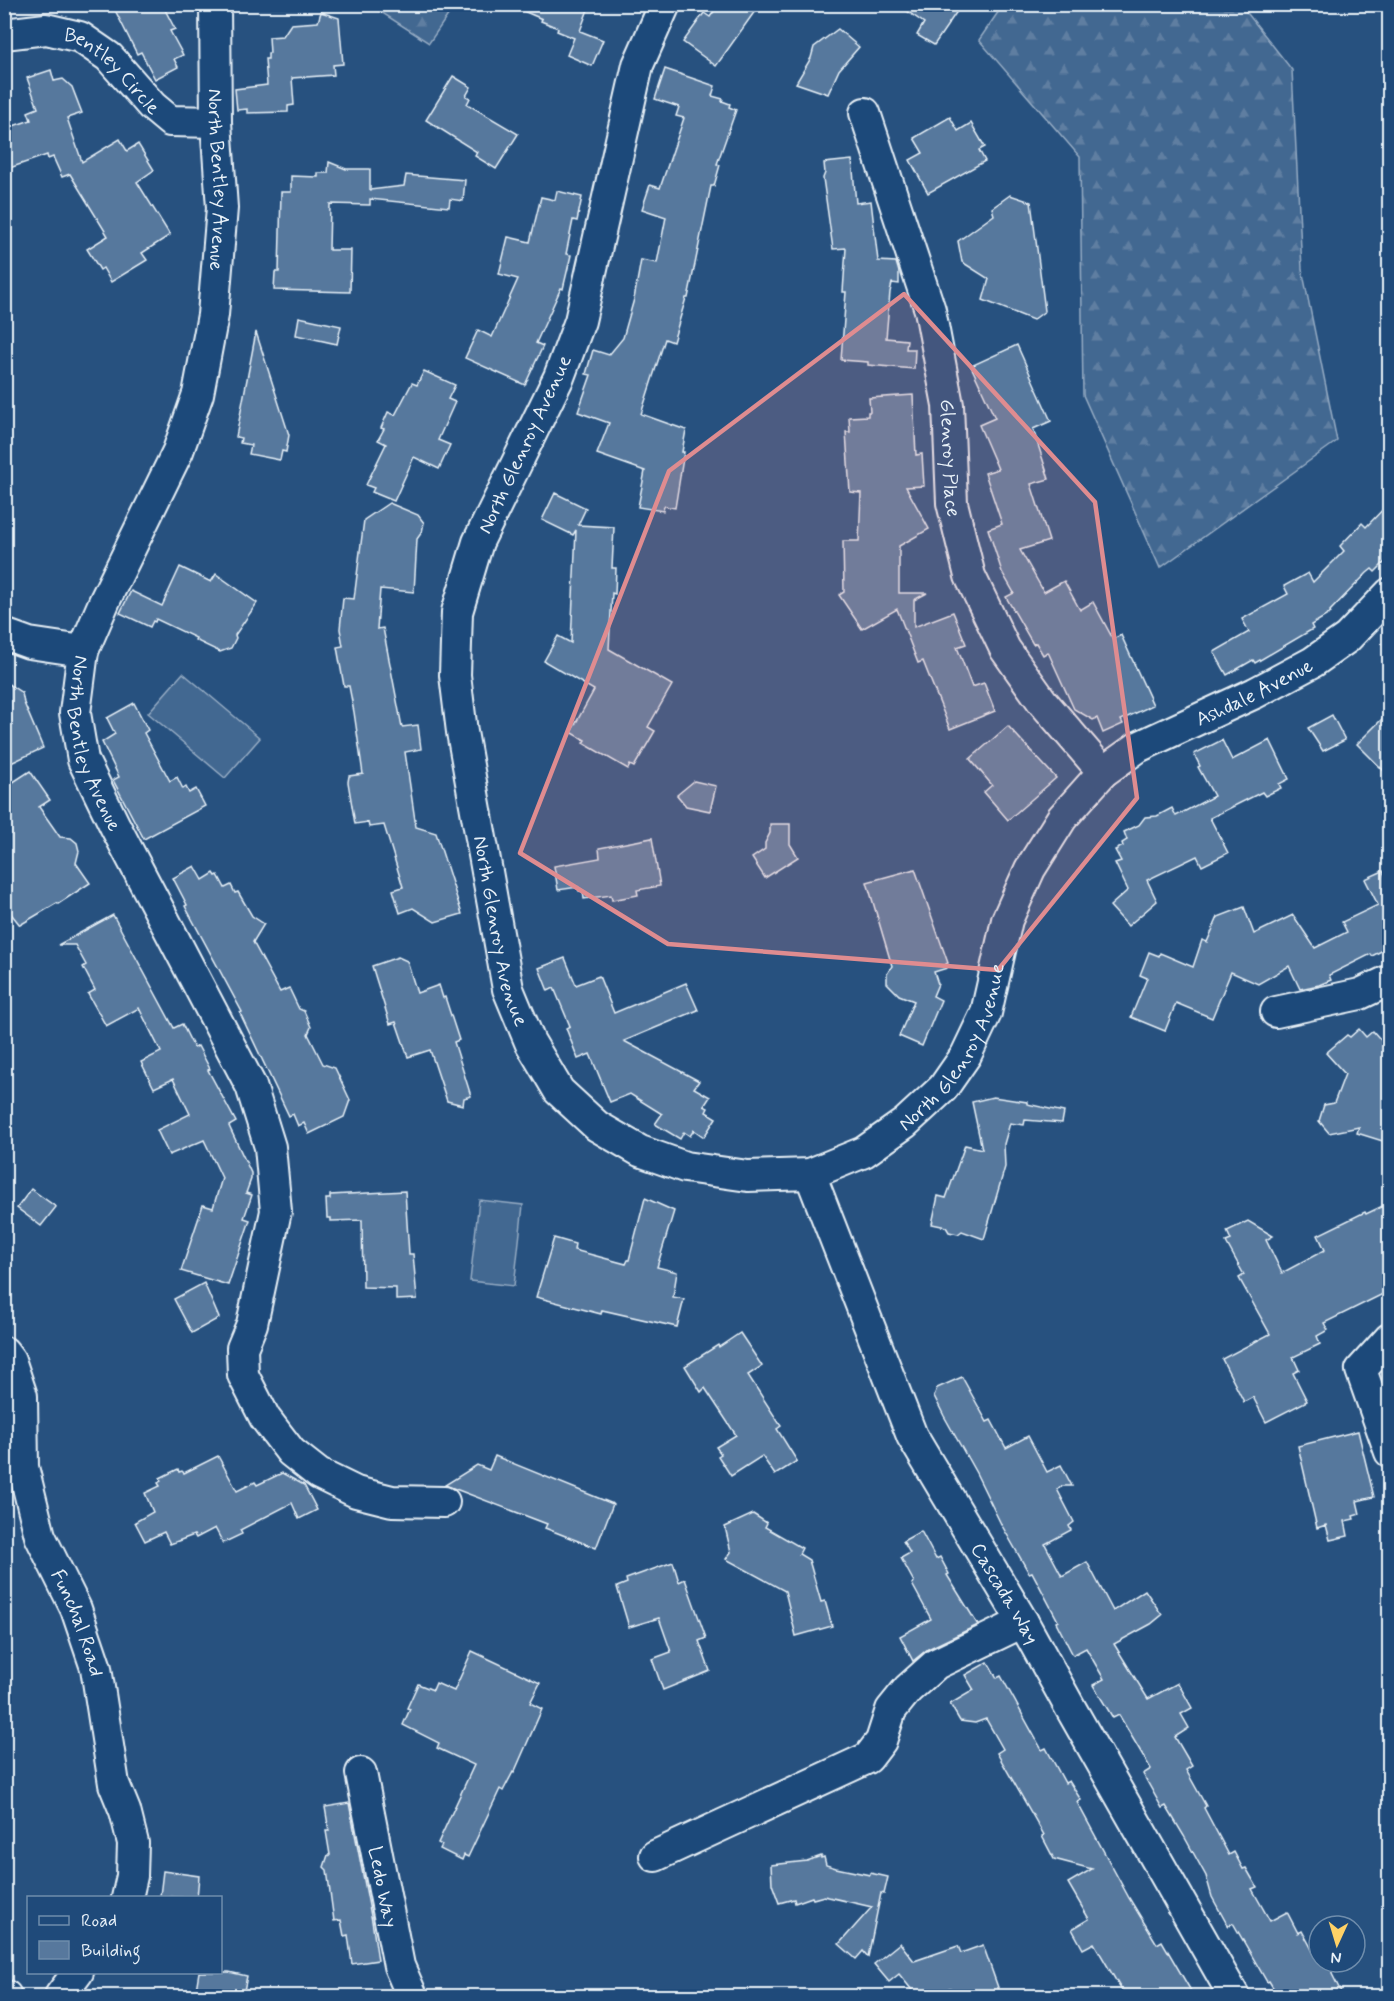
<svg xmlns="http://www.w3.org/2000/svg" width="1394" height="2001" font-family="Mynerve,sans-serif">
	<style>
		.grass { fill: #436891; stroke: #96acc4; stroke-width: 1.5 }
		.forest { fill: url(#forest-firs); stroke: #96acc4; stroke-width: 1.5 }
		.building { fill: #57789d; stroke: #e8f1f8; stroke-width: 1.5 }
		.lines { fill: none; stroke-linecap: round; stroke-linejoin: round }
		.minor-casing { stroke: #e8f1f8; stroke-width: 34 }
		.minor { stroke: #1f4a7a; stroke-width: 30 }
		.marked { fill: #df8c90; fill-opacity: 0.2; stroke: #df8c90; stroke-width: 4.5; stroke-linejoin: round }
		.labels { text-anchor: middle; stroke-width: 5; stroke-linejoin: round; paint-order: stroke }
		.street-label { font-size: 20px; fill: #e8f1f8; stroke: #1f4a7a }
	</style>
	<defs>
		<pattern id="forest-firs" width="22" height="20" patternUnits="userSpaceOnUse" patternTransform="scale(1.5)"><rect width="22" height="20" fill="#436891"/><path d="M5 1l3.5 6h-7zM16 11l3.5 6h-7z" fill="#5e7ea1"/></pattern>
	</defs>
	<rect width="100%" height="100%" fill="#27517f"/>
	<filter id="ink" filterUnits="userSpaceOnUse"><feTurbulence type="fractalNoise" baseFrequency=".0167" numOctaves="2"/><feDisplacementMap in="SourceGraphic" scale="12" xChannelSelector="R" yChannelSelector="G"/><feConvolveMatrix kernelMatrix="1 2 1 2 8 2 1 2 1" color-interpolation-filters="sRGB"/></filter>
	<g filter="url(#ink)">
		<!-- grass -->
		<g class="grass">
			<path d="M183,673L260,738L225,778L148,713Z"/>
			<path d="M479,1200L523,1205L514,1286L470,1281Z"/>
		</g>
		<!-- forest -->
		<g class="forest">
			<path d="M370,5L455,4V5L429,43Z"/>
			<path d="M1003,5H1241L1292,70L1302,269L1337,441L1160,568L1083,395L1080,157L979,40Z"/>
		</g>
		<!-- building -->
		<g class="building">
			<path d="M112,4H162L175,29L170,31L183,55L174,59L178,67L155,79L141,52L137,54Z"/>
			<path d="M507,4H590L580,31L603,40L592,66L567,55L574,38L557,31L558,28L541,21L542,19Z"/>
			<path d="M719,4H760L716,66L683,42L704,13L710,17Z"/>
			<path d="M897,4H962L934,45L917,35L924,23Z"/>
			<path d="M321,12L339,18L343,64L333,65L334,75L292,78L294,105L288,106V112L247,113V109L237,110L235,89L267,85L265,59H268V53H270L269,37L283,36L291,24L318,22Z"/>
			<path d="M838,29L859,47L839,70L828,94L796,83L811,58L814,47Z"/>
			<path d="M665,69L715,86L712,96L723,99L722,101L730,104L729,107L736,110L717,164L720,165L714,186H711L688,298H686L673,342L665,339L641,414L686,430L682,452H684L675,508L664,506L663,511L638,507L645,471L597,454L609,423L578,412L591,375L586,374L593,350L609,355L623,338L634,299L641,260L657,263L666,217L642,209L650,185L660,188L684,118L676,116L679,107L655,99Z"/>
			<path d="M51,70L54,81L63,79L72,87L82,113L67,118L82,162L120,139L127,151L138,144L154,170L137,182L170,235L142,253L147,260L111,282L103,268L100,270L87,249L108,236L70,174L62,177L53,157L48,159L47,155L4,170V129L31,120L28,112L38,108L27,78Z"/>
			<path d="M453,76L471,87L466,96L470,98L467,104L518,134L496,169L475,156L477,152L426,120Z"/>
			<path d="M950,117L958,131L971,123L985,147L979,150L985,161L928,193L910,160L923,153L914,138Z"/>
			<path d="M852,160L856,203L871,201L878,261L896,262L899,272V284L892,283L890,292L886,338L907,340L906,349H915L914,369L868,365V362L841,360L846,292H843L846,248L833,249L823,178L825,173L824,163Z"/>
			<path d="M329,162L346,169H370V190L404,186L406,175L465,180L463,201L450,199L449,207L370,199V205L330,204L329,250H351L350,292L274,290L275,272H279L281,192H291V176L318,177V173H328Z"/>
			<path d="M557,191L582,197L577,221L573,220L566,254L571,255L563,289L561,288L536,343L543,346L525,385L465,358L478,330L492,337L518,279L499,274L508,237L530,242L541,197L555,200Z"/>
			<path d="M1010,195L1031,202L1045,311L1033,320L983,300L989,279L962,262L958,241L994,215L992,208Z"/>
			<path d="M299,317L341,326L337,344L296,335Z"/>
			<path d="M256,332L289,435L286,452L282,451L280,460L249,454L251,445L240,443L241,438L236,437Z"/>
			<path d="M1017,345L1051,421L1033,429L1049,479L1031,484L1049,541L1020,550L1044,592L1064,581L1080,610L1093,602L1113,639L1121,635L1153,705L1121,720L1123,724L1103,733L1097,718L1093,720L1074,709L1048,652L1043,655L1036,643L1033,644L1006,597L1014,593L1002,572L988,529L1002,524L985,473L998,469L979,425L995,418L971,366Z"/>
			<path d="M424,371L455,385L448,399L455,402L438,440L450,445L439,469L414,457L394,501L372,492L374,488L366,485L386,444L378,440L384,429L381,428L388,412L395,415L412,383L417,385Z"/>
			<path d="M913,395L916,455L922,454L924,486L906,487L929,529L899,546V593H927L914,600V627L953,612L966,644L957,647L972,687L984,683L995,711L950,729L923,661L918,663L897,609L862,629L839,595L844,592L843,541H859L861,493L850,492L846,432H850L849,417L868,416V412H870L869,398Z"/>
			<path d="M555,493L586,508L578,525L614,527L612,568H616L615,594L612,593L609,649L672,685L648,727L655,731L634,767L630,765L628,769L583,743L585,740L571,732L594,690L544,661L558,636L571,643L576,530L573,535L542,520Z"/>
			<path d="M389,503L418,515L424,523L422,532L417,539L414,592L380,589L377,629L383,628L402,727L418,725L421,749L405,752L416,827L436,833L462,914L435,922L413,908L400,913L393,890L403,887L384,825L369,827L368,822L355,824L348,782L349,776L363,774L354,712L349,686H344L337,647L343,646L340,629L343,598L354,599L364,520Z"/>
			<path d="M1389,503V558L1375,572L1372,569L1367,573L1330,611L1331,613L1311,625L1313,629L1255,663L1253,660L1227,675L1214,652L1249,632L1242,619L1288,594L1284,586L1308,573L1313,582L1344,551L1340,546L1362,523L1366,527Z"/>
			<path d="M180,567L211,582L216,574L257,603L235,635L236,638L231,648L220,652L195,640L196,638L156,619L155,622L153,621L150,627L120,613L131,591L162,606Z"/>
			<path d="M4,681L22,693L24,703L43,748L11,763L4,748Z"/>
			<path d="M134,703L148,730L144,733L170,781L177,777L183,789L186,787L189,793L196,789L205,806L144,839L113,780L119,777L102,742L115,734L107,718Z"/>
			<path d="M1389,712V776L1357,744Z"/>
			<path d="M1332,715L1345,740L1323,751L1308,728Z"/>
			<path d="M1008,726L1056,778L1008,820L984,792L992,785L970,759Z"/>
			<path d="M1222,740L1232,760L1270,740L1289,779L1279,784L1281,788L1265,796L1262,792L1210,818L1228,853L1202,866L1197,856L1147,880L1157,901L1128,926L1110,906L1128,890L1115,863L1121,861L1115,850L1123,846L1122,843L1127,840L1124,832L1139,825L1145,817L1157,816L1172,808L1176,816L1214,796L1198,767L1200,766L1194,754Z"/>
			<path d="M30,771L50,800L39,807L60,837L71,838L77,843L79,851L76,863L90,883L58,904L57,903L20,925L4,905V788Z"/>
			<path d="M694,781L716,786L710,811L686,806L677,795Z"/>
			<path d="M770,824H790V844L798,857L765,878L752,858L765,849V843L770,833Z"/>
			<path d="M652,838L660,886L637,890L638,895L612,900L611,895L584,899L583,891H579L578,887L558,890L554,866L600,858L599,848Z"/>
			<path d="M195,866L203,880L214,873L216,876L218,875L225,888L231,885L235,893L238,892L252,916L264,924L253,942L280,992L289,988L299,1009L304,1011L311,1027L308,1034L323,1064L335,1068L350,1100L344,1117L309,1134L304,1123L298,1126L293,1114L289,1116L240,1013L242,1012L185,906L187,905L173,878Z"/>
			<path d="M915,869L948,963L946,964L947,968L934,972L938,984L933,996L941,1000L922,1046L899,1036L914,1001L899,995L887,983V974L892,966L867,882Z"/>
			<path d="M1383,871L1389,884V947L1372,956L1371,954L1329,975L1331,980L1319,985L1300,989L1289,966L1258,984L1231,972L1212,1018L1176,1003L1165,1031L1131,1017L1147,978L1140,975L1149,952L1159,956L1160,953L1193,967L1202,940L1207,942L1218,917L1244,907L1254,934L1293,915L1315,948L1347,932L1342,922L1378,905L1365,879Z"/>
			<path d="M113,915L174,1028L182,1024L194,1048L198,1046L210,1069L208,1070L236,1122L229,1126L251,1173V1179L246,1193L252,1195L244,1218L250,1220L228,1285L181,1271L203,1205L213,1208L222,1178L204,1140L169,1155L157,1130L190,1114L173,1079L154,1088L141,1062L161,1052L139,1008L106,1026L88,994L95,990L83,967L86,965L75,945H58Z"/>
			<path d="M398,957L407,961L417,993L439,985L443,998L445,997L459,1040L454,1042L471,1096L464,1098L463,1105L447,1101L430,1050L408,1057L396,1022L390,1024L372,966Z"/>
			<path d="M565,958L576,985L599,976L614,1013L686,983L698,1010L624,1041L699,1081L694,1088L710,1097L704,1106L708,1108L706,1112L716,1118L704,1137L694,1130L690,1136L684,1132L680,1139L655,1124L662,1114L630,1094L610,1102L590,1054L578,1059L566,1028L570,1026L554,988L548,991L539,968Z"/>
			<path d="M1359,1029L1366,1037L1373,1031L1387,1047L1389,1065V1143L1357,1133L1359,1127L1329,1133L1319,1121L1324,1105L1334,1103L1345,1074L1326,1053L1347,1035L1350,1037Z"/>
			<path d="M993,1097L1027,1102V1104L1064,1112L1062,1123L1025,1120L1024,1125L1010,1123L1004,1144L1005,1167L984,1239L962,1231L958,1234L949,1232L946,1227L932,1224L938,1196L946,1198L965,1145L982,1149L972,1102Z"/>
			<path d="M31,1189L56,1207L41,1226L17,1208Z"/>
			<path d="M405,1191L409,1254H413L417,1299L396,1300V1288L363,1287L362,1220L331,1221V1218H327L326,1199H330V1195Z"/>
			<path d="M645,1198L674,1211L657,1267L677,1272L673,1297L684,1299L677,1327L602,1310L601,1314L536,1297L554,1238L575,1244L574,1250L626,1264L628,1260H629Z"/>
			<path d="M1389,1203V1291L1324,1323L1328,1330L1317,1336L1320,1344L1293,1357L1299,1370L1293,1373L1307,1401L1266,1422L1253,1397L1244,1402L1222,1359L1270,1334L1239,1278L1244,1275L1226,1242L1231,1240L1227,1231L1248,1221L1273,1236L1266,1240L1282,1273L1325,1250L1318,1235L1365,1212L1366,1214Z"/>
			<path d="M204,1283L219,1318L192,1333L174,1299Z"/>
			<path d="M740,1333L762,1366L748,1375L781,1426L777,1429L797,1461L775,1475L762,1456L731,1476L718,1456L721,1454L716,1447L736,1435L705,1388L701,1392L685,1366L718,1345L719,1347Z"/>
			<path d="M962,1377L987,1422L991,1420L1006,1448L1028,1436L1047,1472L1061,1465L1072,1486H1063L1057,1489L1074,1522L1069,1526L1071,1530L1045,1544L1062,1576L1087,1562L1113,1611L1145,1590L1162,1615L1151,1624L1114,1644L1148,1699L1178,1683L1192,1708L1181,1714L1189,1728L1175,1737L1192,1766L1186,1770L1206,1806L1204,1808L1229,1855L1234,1852L1243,1869L1246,1868L1257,1887L1252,1889L1270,1921L1287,1912L1298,1933L1302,1931L1319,1962H1334L1332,1974L1343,1996H1278L1269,1981L1267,1982L1233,1923L1228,1926L1212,1897L1206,1876L1184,1836L1166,1806L1162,1808L1143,1774L1151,1769L1119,1715L1113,1718L1093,1685L1104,1679L1086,1648L1073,1655L1056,1622L1058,1621L1032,1572L1029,1573L1001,1524L976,1473L944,1416L934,1396L937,1388Z"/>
			<path d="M1358,1431L1374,1497L1357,1501L1360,1514L1353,1516L1354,1519L1345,1521L1348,1536L1330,1540L1326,1525L1317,1528L1298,1446Z"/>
			<path d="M218,1456L237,1491L255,1482L257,1485L282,1473L304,1485L317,1510L299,1519L292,1503L240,1530L242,1534L223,1543L215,1528L196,1538L194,1535L170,1544L164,1532L145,1541L135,1522L153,1512L145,1493L160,1486L158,1483L161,1481L160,1478L178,1469L179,1472L182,1471L184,1473Z"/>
			<path d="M495,1456L613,1504L596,1548L545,1528L547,1524L445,1485L477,1465L489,1470Z"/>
			<path d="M753,1514L767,1523L765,1527L802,1548L799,1554L809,1560L821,1602L825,1601L832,1626L796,1636L785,1591L726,1559L731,1552L725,1527Z"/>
			<path d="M921,1531L936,1559L940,1557L949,1574L947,1575L978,1625L928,1649L913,1661L900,1636L931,1619L912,1584L914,1582L901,1558L910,1553L903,1541Z"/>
			<path d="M673,1562L679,1582L685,1579L706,1638L699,1641L710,1671L663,1690L652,1659L671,1652L659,1618L629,1627L617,1587L627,1583L626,1579Z"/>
			<path d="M472,1651L540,1683L530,1703L542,1709L514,1773L513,1772L503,1791L500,1789L468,1857L464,1855L462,1860L440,1849L442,1845L438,1843L474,1765L437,1748L439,1743L403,1725L410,1709L407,1708L418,1684L433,1690L436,1683L454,1691Z"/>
			<path d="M988,1662L997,1678L1001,1676L1042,1750L1046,1748L1065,1783L1069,1781L1081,1800L1077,1802L1129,1898L1157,1944L1162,1941L1194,1996H1125L1094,1943L1083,1949L1072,1929L1089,1919L1068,1883L1092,1869L1054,1859L1042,1836L1044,1835L997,1753L1003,1749L986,1719L975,1723L960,1721L950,1704L974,1690L965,1675Z"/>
			<path d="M349,1803L372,1921L378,1960L352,1964L348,1935L344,1936L341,1920L334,1921L327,1870L324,1867L328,1855H330L326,1831H329L325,1807Z"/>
			<path d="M821,1856V1858L824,1857L826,1865L836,1868L870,1875V1873L888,1877L884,1894L881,1893L868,1957L863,1951L856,1959L839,1944L872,1907L824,1896L813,1899L812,1897L795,1903L794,1899L779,1903L772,1884L771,1865L807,1861Z"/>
			<path d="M163,1871L199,1876L197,1898L160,1896Z"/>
			<path d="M900,1943L914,1961L958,1946L961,1953L983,1945L1001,1996H953L950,1988L927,1996L922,1993L916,1995L899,1974L889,1982L874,1964Z"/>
			<path d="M199,1972H229L247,1976L243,1996H195Z"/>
		</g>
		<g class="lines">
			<defs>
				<g id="minor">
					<path id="s1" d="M215,4L216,122L222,208L213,315L198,394L178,451L105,600L83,651L75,713L83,760L115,826L251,1086L270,1147L276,1211L252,1324L242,1348L243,1375L265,1418L291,1452L319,1474L356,1492L392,1501L444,1502"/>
					<path id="s2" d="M665,4L638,65L580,321L559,377L478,542L457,612L455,675L462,732L508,989L530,1042L559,1091L597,1126L640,1151L685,1167L748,1176L810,1174L864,1152L905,1123L943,1088L966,1055L986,1013L1007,920L1030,869L1062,818L1103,772L1138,747L1255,693L1313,662L1347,638L1390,593"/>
					<path id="s3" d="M4,34L46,29L80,37L109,57L152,106L170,121L216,122"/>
					<path id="s4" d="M865,113L930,310L948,405L952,503L970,576L1005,649L1042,701L1103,772"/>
					<path d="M4,634L29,643L83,651"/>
					<path d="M1276,1012L1360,994L1390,980"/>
					<path id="s5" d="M810,1174L912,1436L1023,1622L1071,1709L1234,1996"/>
					<path d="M1390,1338L1361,1370L1390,1452"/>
					<path id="s6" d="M4,1352L10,1360L22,1396L23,1467L40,1536L76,1609L96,1668L114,1784L125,1811L133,1843L132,1876L127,1898"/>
					<path id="s7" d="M361,1773L399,1966L412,1996"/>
					<path d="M655,1856L868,1758L881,1741L891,1710L908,1689L936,1664L1023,1622"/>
					<path d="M4,1995L6,1996"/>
					<path d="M60,1996L78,1972"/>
				</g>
			</defs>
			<!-- minor casing -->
			<use href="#minor" class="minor-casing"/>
			<!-- minor -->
			<use href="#minor" class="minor"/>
		</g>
	</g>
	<!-- marked area -->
	<path class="marked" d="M904,294L1095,502L1137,798L998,970L668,944L520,853L669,471Z"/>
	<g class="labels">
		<!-- street labels -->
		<g class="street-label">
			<text dy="7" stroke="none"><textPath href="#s3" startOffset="123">Bentley Circle</textPath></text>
			<text dy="7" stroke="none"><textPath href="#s1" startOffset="176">North Bentley Avenue</textPath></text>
			<text transform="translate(524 444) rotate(-65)" y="7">North Glenroy Avenue</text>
			<text dy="7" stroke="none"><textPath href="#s4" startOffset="357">Glenroy Place</textPath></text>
			<text dy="7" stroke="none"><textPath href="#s2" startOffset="2108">Ashdale Avenue</textPath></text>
			<text dy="7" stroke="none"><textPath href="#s1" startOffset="770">North Bentley Avenue</textPath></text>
			<text dy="7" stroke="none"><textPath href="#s2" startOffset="969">North Glenroy Avenue</textPath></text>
			<text dy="7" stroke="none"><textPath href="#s2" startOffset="1617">North Glenroy Avenue</textPath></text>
			<text dy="7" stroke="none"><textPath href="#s5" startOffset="464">Cascada Way</textPath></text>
			<text dy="7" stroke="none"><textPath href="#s6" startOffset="285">Funchal Road</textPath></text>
			<text dy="7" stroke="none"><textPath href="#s7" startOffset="116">Ledo Way</textPath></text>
		</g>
	</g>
	<!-- margin -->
	<rect width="1394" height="2001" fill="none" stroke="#1f4a7a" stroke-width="24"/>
	<rect x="12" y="12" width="1370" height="1977" fill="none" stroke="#e8f1f8" stroke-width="2" filter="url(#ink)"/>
	<!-- legend -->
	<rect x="27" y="1896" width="195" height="78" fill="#1f4a7a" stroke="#6f8dac" stroke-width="1.5"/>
	<rect x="39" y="1916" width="30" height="9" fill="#1f4a7a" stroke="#6f8dac" stroke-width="1.5"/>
	<text x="81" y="1926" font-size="18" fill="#e8f1f8">Road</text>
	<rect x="39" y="1941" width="30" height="18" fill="#57789d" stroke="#6f8dac" stroke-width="1.5"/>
	<text x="81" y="1956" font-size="18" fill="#e8f1f8">Building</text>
	<!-- north arrow -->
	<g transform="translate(1337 1944) rotate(184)"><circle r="28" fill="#1f4a7a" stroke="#6f8dac" stroke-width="1.5"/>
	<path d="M0-4.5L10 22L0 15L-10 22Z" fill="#ffd166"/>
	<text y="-9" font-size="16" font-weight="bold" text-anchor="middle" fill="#e8f1f8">N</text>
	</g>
</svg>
